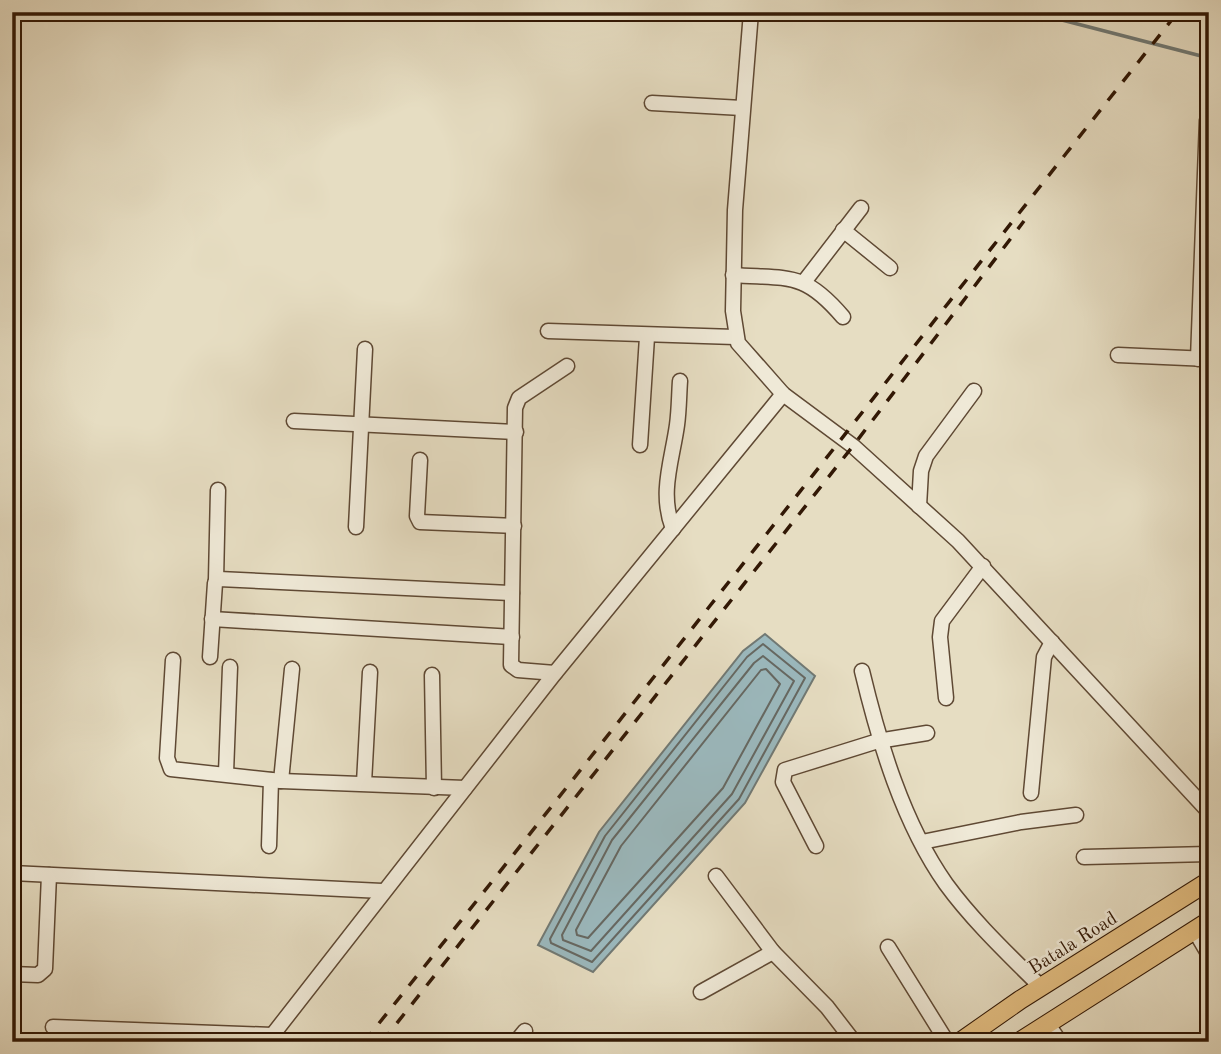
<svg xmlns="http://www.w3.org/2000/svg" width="1221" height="1054" font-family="'Old Standard TT',serif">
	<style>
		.water { fill: #9bb9be; stroke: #717974; stroke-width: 2 }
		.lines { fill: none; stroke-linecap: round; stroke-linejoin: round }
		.shore { stroke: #666862; stroke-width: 2 }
		.stream { stroke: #717974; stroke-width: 3.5 }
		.minor-casing { stroke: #5f4934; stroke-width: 17 }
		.major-casing { stroke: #321805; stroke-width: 20 }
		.minor { stroke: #efe9d7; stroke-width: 14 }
		.major { stroke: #e3be81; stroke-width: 18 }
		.rail { stroke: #321805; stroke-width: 3.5; stroke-dasharray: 12 12; stroke-linecap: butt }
		.labels { text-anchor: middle; stroke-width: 5; stroke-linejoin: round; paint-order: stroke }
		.street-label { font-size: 19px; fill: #321805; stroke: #efe9d7 }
	</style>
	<rect width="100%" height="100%" fill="#e6ddc2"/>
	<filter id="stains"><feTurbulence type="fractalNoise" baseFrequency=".00286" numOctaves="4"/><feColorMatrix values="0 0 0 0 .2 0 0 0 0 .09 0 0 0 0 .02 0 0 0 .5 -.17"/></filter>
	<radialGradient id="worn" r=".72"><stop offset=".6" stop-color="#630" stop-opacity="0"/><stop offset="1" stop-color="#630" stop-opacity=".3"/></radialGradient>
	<!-- water -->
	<path class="water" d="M765,634L815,676L745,803L593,972L538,945L599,832L743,651Z"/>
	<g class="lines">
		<!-- shore -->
		<g class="shore">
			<path d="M763,644L805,678L739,799L592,962L551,943L550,939L605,836L747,657Z"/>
			<path d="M763,656L794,681L732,794L591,951L563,940L562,935L612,840L754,663Z"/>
			<path d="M766,669L780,684L723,788L588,938L577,935L576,930L621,846L761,670Z"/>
		</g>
		<!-- stream -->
		<path class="stream" d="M1031,12L1209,58"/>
		<defs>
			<g id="minor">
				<path d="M751,12L735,210L733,311L738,343L783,394L853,446L958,541L1209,812"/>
				<path d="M652,103L742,108"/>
				<path d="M843,230L890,268"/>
				<path d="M733,275C789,279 804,271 843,317"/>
				<path d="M804,282L861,208"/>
				<path d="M548,331L735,337"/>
				<path d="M1118,355L1209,359"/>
				<path d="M1198,359L1207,120"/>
				<path d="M294,421L516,432"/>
				<path d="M640,445L647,337"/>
				<path d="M420,460L417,516L420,522L514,526"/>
				<path d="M919,506L921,471L926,456L974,391"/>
				<path d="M356,527L365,349"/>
				<path d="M673,529C659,493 672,461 677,425C679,411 679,395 680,381"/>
				<path d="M216,580L218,490"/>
				<path d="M212,619L512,637"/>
				<path d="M210,657L215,583L219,579L512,593"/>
				<path d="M173,660L167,758L171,769L281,781L465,788"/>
				<path d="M862,671C879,742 903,823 946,884C973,921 1008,954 1041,987"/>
				<path d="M555,673L518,670L511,665L515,408L519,398L567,366"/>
				<path d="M432,675L434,788"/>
				<path d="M946,698L940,637L942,621L983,566"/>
				<path d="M226,773L230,667"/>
				<path d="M281,781L292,669"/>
				<path d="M364,783L370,672"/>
				<path d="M1031,793L1044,657L1052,642"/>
				<path d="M922,842L1021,822L1076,815"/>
				<path d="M269,846L271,780"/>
				<path d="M816,846L783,782L785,770L878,741L927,733"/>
				<path d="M1084,857L1209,854"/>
				<path d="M12,873L382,891"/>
				<path d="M716,876L773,952L827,1007L854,1042"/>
				<path d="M1195,931L1209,955"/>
				<path d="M888,947L947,1042"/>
				<path d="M12,974L38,975L45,969L49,875"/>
				<path d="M701,992L773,952"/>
				<path d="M1047,1023L1060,1042"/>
				<path d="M53,1027L272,1035"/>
				<path d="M267,1042L555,673L783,394"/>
				<path d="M516,1042L525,1031"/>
			</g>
			<g id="major">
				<path d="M960,1042L1020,1000L1209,881"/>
				<path d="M1019,1042L1209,921"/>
			</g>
		</defs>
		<!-- minor casing -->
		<use href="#minor" class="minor-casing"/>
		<!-- major casing -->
		<use href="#major" class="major-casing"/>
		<!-- minor -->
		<use href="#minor" class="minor"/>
		<!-- major -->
		<use href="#major" class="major"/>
		<!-- rail -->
		<g class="rail">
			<path d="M364,1042C638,700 906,355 1178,12"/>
			<path d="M382,1042L853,446L1024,221"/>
		</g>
	</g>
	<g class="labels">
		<!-- street labels -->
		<g class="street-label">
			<text transform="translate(1072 942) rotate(-32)" y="7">Batala Road</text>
		</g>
	</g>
	<!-- margin -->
	<rect width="1221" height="1054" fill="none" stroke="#e6ddc2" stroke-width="42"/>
	<rect x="14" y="14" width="1193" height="1026" fill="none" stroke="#321805" stroke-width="3.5"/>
	<rect x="21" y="21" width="1179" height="1012" fill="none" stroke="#321805" stroke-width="2"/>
	<rect width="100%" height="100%" filter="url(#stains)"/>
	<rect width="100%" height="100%" fill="url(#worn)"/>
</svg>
